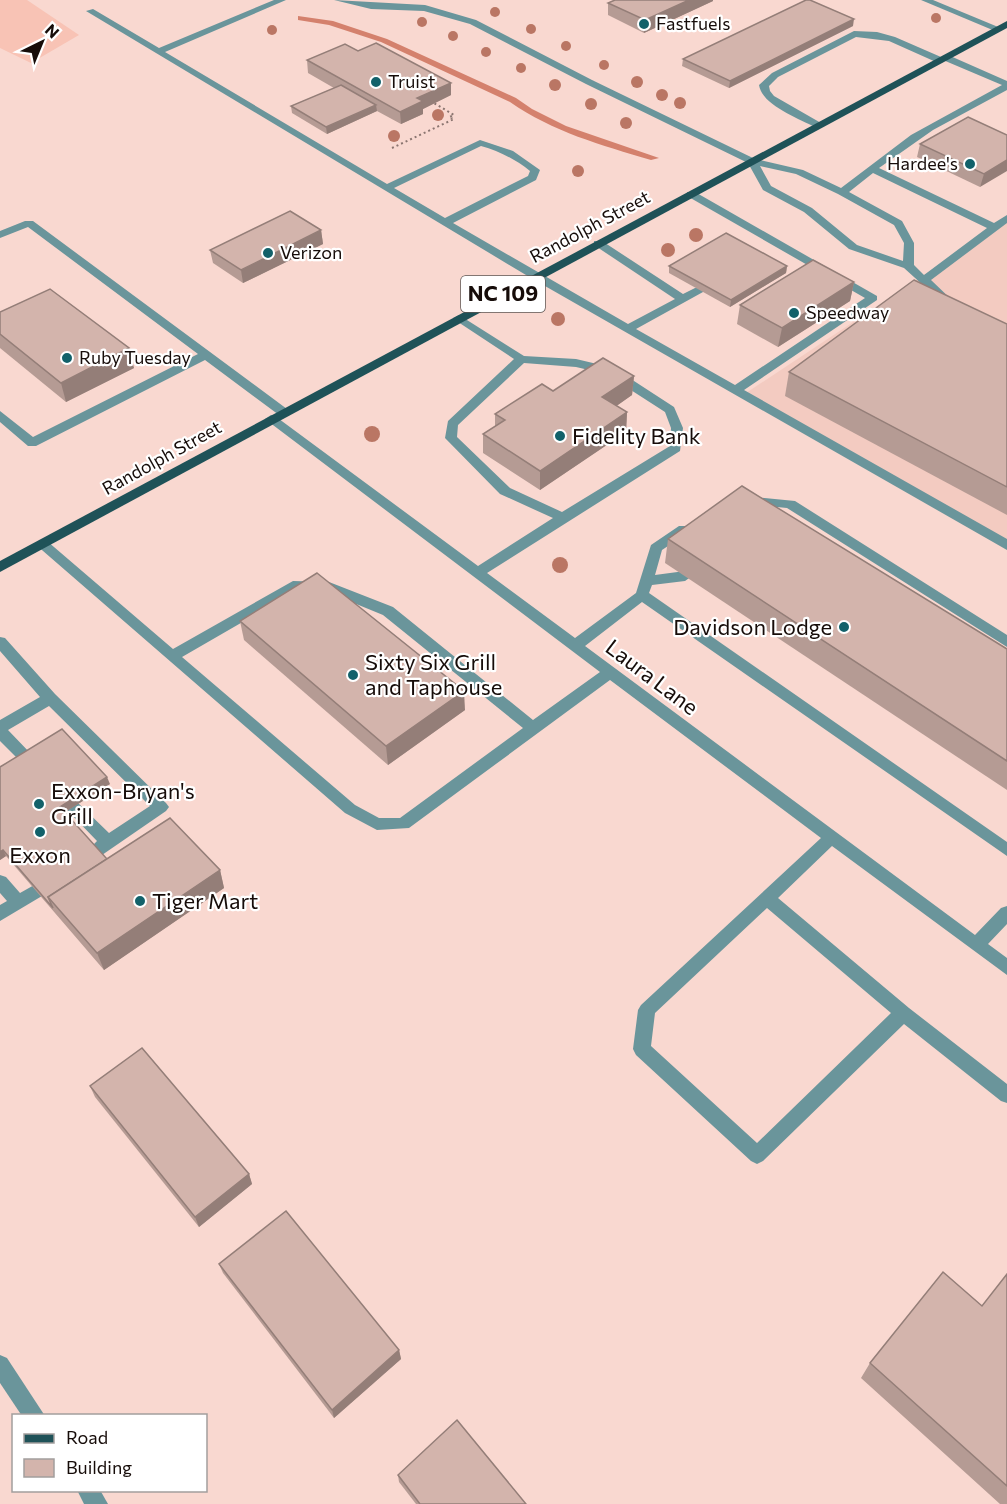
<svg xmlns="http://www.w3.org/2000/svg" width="1007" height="1504" font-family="Commissioner,sans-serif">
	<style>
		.built { fill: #f3cbc1 }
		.green { fill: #f8c3b5 }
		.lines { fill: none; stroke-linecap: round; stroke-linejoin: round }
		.stream { fill: #d4816d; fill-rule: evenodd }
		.path { stroke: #8b7570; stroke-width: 2; stroke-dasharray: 2 3; stroke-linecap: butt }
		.minor { fill: #6a959b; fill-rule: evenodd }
		.major { fill: #1f5258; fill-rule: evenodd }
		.tree { fill: #ba7664 }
		.wall { fill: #b59b94 }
		.shaded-wall { fill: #947e78 }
		.building { fill: #d3b4ac; stroke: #947e78; stroke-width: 1.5 }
		.poi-dot { fill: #12616a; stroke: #fff; stroke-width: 2 }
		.labels { text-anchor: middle; stroke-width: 4.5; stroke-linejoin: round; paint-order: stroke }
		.far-poi-label { font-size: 18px; fill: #160c09; stroke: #fff; text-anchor: start }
		.far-street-label { font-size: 18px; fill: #160c09; stroke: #fff }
		.shield { fill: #fff; stroke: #5c5553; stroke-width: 1.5 }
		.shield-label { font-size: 21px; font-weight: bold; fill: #160c09 }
		.poi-label { font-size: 22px; fill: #160c09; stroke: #fff; text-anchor: start }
		.street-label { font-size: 22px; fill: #160c09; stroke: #fff }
	</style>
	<rect width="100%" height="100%" fill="#f9d8d0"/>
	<!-- built -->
	<path class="built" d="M1007,220V550L743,395Z"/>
	<!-- green -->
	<path class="green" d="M0,0H27L79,35L31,63L0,48Z"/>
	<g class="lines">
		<!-- stream -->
		<path class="stream" d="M298,16L333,21L387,39L516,98L532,109L566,126L659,158L651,160C601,145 553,132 510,102L381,42L329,25L298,20Z"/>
		<!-- path -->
		<path class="path" d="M392,148L454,119L449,117L454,115L434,103"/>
		<!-- minor -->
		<g class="minor">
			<path d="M274,0H286L165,52L387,184L480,140L513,151L540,170L536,180L453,223L628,324L675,299L594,245V241H602L683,294L695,288H703V292L636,329L735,385L865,298L687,196V192H695L877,296V300L744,390L1007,539V550L531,278L86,11L93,9L159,48ZM481,146C499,151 515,159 530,171L528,176L445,218L394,188Z"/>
			<path d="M334,0L425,5L476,20L592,80L755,159L803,170L841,188L911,135L1002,85L943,60L936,62L889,41L856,37L778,77L769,86L770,91L774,96L821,123V127H815C798,118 762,105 759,85L772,73L854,31L877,32L895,37L941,57L948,55L1007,81V90L933,130L879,168L994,223L1007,215V223L931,280L955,303L953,305H945L904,268L849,249L804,212L763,190L748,163L586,84L470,24L424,11L371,9ZM760,166L796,174L838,194L894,225L904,243L903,261L857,245L812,208L771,186ZM873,173L987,228L924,275L914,265V243L902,221L849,192Z"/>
			<path d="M921,0H933L1003,29L995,31Z"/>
			<path d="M25,221H33L287,409V415H279L205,360L36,446H28L0,422V411L33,437L198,354L28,227L0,238V231Z"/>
			<path d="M459,315L524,356L576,359L614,368L674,407L683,428L680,451L487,573L575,638L636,593L651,545L679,526H689L691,529L689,532L662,550L655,575L685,571L692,576L685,581L652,585L649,593L1007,842V856L642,602L585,646L975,935L1001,908L1007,906V924L988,944L1007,958V975L832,846L778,898L909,1008L1007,1084V1103L1001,1101L904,1024L763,1161L757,1164L751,1161L636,1055L633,1049L638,1010L641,1005L821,838L610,680L409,828L377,830L345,813L35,544L42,539L47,541L173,649L293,581L329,582L393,607L533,720L600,672L265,419L271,415L275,416L478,566L553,518L500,494L445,438L448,421L514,359L455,320L453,318ZM524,363L576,367L606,374L665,412L671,428L670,446L562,512L510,488L457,437L458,425ZM300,589L327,592L383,615L523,728L400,818H379L355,805L182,657ZM767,908L891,1013L757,1143L651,1046L655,1013Z"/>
			<path d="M744,496L795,501L1007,635V647L787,508L739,503L738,500Z"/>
			<path d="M0,637L5,638L55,694L166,803L169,807L166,811L102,855L96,856L90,855L88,850L97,841L68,811L65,807L68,803H78L109,833L150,806L49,706L8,730L32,755L35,759L32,763H22L0,741V720L40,697L0,651Z"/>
			<path d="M0,875L6,877L20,893L36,884L42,886L44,891L42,896L0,921V905L7,901L0,893Z"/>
			<path d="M0,1355L7,1358L45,1416H22L0,1383Z"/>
			<path d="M77,1490H100L108,1504H84Z"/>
		</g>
		<!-- major -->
		<path class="major" d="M1007,21V28L0,572V561Z"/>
	</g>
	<!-- trees -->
	<g class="tree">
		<circle cx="495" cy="12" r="5"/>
		<circle cx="936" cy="18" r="5"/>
		<circle cx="422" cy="22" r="5"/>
		<circle cx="531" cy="29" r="5"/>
		<circle cx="272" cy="30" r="5"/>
		<circle cx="453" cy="36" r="5"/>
		<circle cx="566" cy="46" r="5"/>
		<circle cx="486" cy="52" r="5"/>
		<circle cx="604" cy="65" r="5"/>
		<circle cx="521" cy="68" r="5"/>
		<circle cx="637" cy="82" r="6"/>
		<circle cx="555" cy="85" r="6"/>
		<circle cx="662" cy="95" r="6"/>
		<circle cx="680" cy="103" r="6"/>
		<circle cx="591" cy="104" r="6"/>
		<circle cx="438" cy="115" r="6"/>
		<circle cx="626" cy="123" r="6"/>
		<circle cx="394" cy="136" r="6"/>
		<circle cx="578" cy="171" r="6"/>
		<circle cx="696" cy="235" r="7"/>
		<circle cx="668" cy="250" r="7"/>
		<circle cx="558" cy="319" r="7"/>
		<circle cx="372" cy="434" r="8"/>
		<circle cx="560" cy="565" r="8"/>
	</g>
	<!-- wall -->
	<g class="wall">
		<path d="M615,0H713V1L644,33L608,15V3Z"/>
		<path d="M853,26L729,88L682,66L683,59Z"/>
		<path d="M358,51L451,83V95L423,109V114L401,124L377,111L327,134L292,113L291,106L334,88L308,73L307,60Z"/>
		<path d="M1007,135L980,187L917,157L920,144Z"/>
		<path d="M321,230L323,244L243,283L213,263L210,250Z"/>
		<path d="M669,266H787L786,273L730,307L669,273Z"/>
		<path d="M854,282L850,301L778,347L737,324L740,305Z"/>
		<path d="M0,312L134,368L66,402L0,348Z"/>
		<path d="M1007,324V515L785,396L789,372Z"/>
		<path d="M634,376L632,395L616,406L627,412L626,432L540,490L483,453V434L495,427V414L553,391Z"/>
		<path d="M668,539L1007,649V790L665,563Z"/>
		<path d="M240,621L465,710L388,765L244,640Z"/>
		<path d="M0,767L110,784L65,812L107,859L220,870L224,888L104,970L6,856L0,860Z"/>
		<path d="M90,1086L249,1174L252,1184L199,1227L95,1097Z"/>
		<path d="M219,1264L399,1350L401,1359L334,1418L223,1273Z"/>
		<path d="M1007,1274V1504H1000L861,1378L870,1363L982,1306Z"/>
		<path d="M398,1475L526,1504H416L399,1482Z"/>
	</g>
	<!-- shaded-wall -->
	<g class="shaded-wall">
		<path d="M689,0H713V1L644,33L645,20Z"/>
		<path d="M854,19L853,26L729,88L730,81Z"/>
		<path d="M451,83V95L423,109V114L401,124L400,112L417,98Z"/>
		<path d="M376,105L377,111L327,134L326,127Z"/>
		<path d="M1007,160V171L980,187L984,174Z"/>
		<path d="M321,230L323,244L243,283L241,270Z"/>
		<path d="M787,266L786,273L730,307L731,300Z"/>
		<path d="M854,282L850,301L778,347L782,328Z"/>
		<path d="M129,348L134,368L66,402L61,383Z"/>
		<path d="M634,376L632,395L601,417L602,397Z"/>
		<path d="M627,412L626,432L540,490V471Z"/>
		<path d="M464,691L465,710L388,765L386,746Z"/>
		<path d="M107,777L110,784L62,814L60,807Z"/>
		<path d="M3,850L6,856L0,860V852Z"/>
		<path d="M220,870L224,888L104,970L97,953Z"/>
		<path d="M249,1174L252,1184L199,1227L195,1217Z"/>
		<path d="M399,1350L401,1359L334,1418L332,1410Z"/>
	</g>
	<!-- building -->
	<g class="building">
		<path d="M615,0H689L645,20L608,3Z"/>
		<path d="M806,0H810L854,19L730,81L683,59Z"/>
		<path d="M376,43L451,83L417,98L423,101L400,112L307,60L345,44L358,51Z"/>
		<path d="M341,85L376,105L326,127L291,106Z"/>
		<path d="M968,117L1007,135V160L984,174L920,144Z"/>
		<path d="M290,211L321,230L241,270L210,250Z"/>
		<path d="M726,233L787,266L731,300L669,266Z"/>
		<path d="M813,260L854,282L782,328L740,305Z"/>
		<path d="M914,280L1007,324V487L789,372Z"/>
		<path d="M50,289L129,348L61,383L0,334V312Z"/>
		<path d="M603,358L634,376L602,397L627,412L540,471L483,434L505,420L495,414L542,384L553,391Z"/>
		<path d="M742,486L1007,649V761L668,539Z"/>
		<path d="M317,573L464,691L386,746L240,621Z"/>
		<path d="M62,729L107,777L60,807L107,859L48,897L53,908L3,850L0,852V767Z"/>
		<path d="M170,818L220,870L97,953L48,897Z"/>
		<path d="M142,1048L249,1174L195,1217L90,1086Z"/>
		<path d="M286,1211L399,1350L332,1410L219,1264Z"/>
		<path d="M943,1272L982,1306L1007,1274V1486L870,1363Z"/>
		<path d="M457,1420L526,1504H420L398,1475Z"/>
	</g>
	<!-- markers -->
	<g class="poi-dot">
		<circle cx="644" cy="24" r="6"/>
		<circle cx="376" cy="82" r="6"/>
		<circle cx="970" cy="164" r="6"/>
		<circle cx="268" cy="253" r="6"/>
		<circle cx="794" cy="313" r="6"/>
		<circle cx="67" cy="358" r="6"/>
		<circle cx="560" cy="436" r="6"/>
		<circle cx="844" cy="627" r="6"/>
		<circle cx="353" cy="675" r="6"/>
		<circle cx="39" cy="804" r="6"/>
		<circle cx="40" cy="832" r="6"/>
		<circle cx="140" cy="901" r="6"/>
	</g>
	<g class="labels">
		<!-- far-poi labels -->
		<g class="far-poi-label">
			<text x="656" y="30">Fastfuels</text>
			<text x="388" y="88">Truist</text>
			<text x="958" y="170" text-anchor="end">Hardee's</text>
			<text x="280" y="259">Verizon</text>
			<text x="806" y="319">Speedway</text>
			<text x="79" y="364">Ruby Tuesday</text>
		</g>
		<!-- far-street labels -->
		<g class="far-street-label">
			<text transform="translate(590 227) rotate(-28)" y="6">Randolph Street</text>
			<text transform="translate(162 458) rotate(-29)" y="6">Randolph Street</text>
		</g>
		<!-- shield labels -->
		<rect class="shield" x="461" y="276" width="84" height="36" rx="4.5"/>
		<g class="shield-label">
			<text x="503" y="301">NC 109</text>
		</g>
		<!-- poi labels -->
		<g class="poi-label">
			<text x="572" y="444">Fidelity Bank</text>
			<text x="832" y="635" text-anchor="end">Davidson Lodge</text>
			<text x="365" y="670">Sixty Six Grill<tspan x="365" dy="25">and Taphouse</tspan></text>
			<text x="51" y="799">Exxon-Bryan's<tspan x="51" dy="25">Grill</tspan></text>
			<text x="40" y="863" text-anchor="middle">Exxon</text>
			<text x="152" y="909">Tiger Mart</text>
		</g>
		<!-- street labels -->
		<g class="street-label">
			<text transform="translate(652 677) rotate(37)" y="8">Laura Lane</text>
		</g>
	</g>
	<!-- legend -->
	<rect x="12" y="1414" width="195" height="78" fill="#ffffff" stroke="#a29e9d" stroke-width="1.5"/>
	<rect x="24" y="1434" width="30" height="9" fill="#1f5258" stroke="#a29e9d" stroke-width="1.5"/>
	<text x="66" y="1444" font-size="18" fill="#160c09">Road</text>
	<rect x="24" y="1459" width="30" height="18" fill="#d3b4ac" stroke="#a29e9d" stroke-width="1.5"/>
	<text x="66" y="1474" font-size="18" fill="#160c09">Building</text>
	<!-- north arrow -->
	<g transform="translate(42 42) rotate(43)" stroke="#ffffff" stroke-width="4.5" paint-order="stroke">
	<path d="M0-4.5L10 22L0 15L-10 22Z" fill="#160c09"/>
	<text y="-9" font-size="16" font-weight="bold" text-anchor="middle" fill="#160c09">N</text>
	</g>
</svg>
